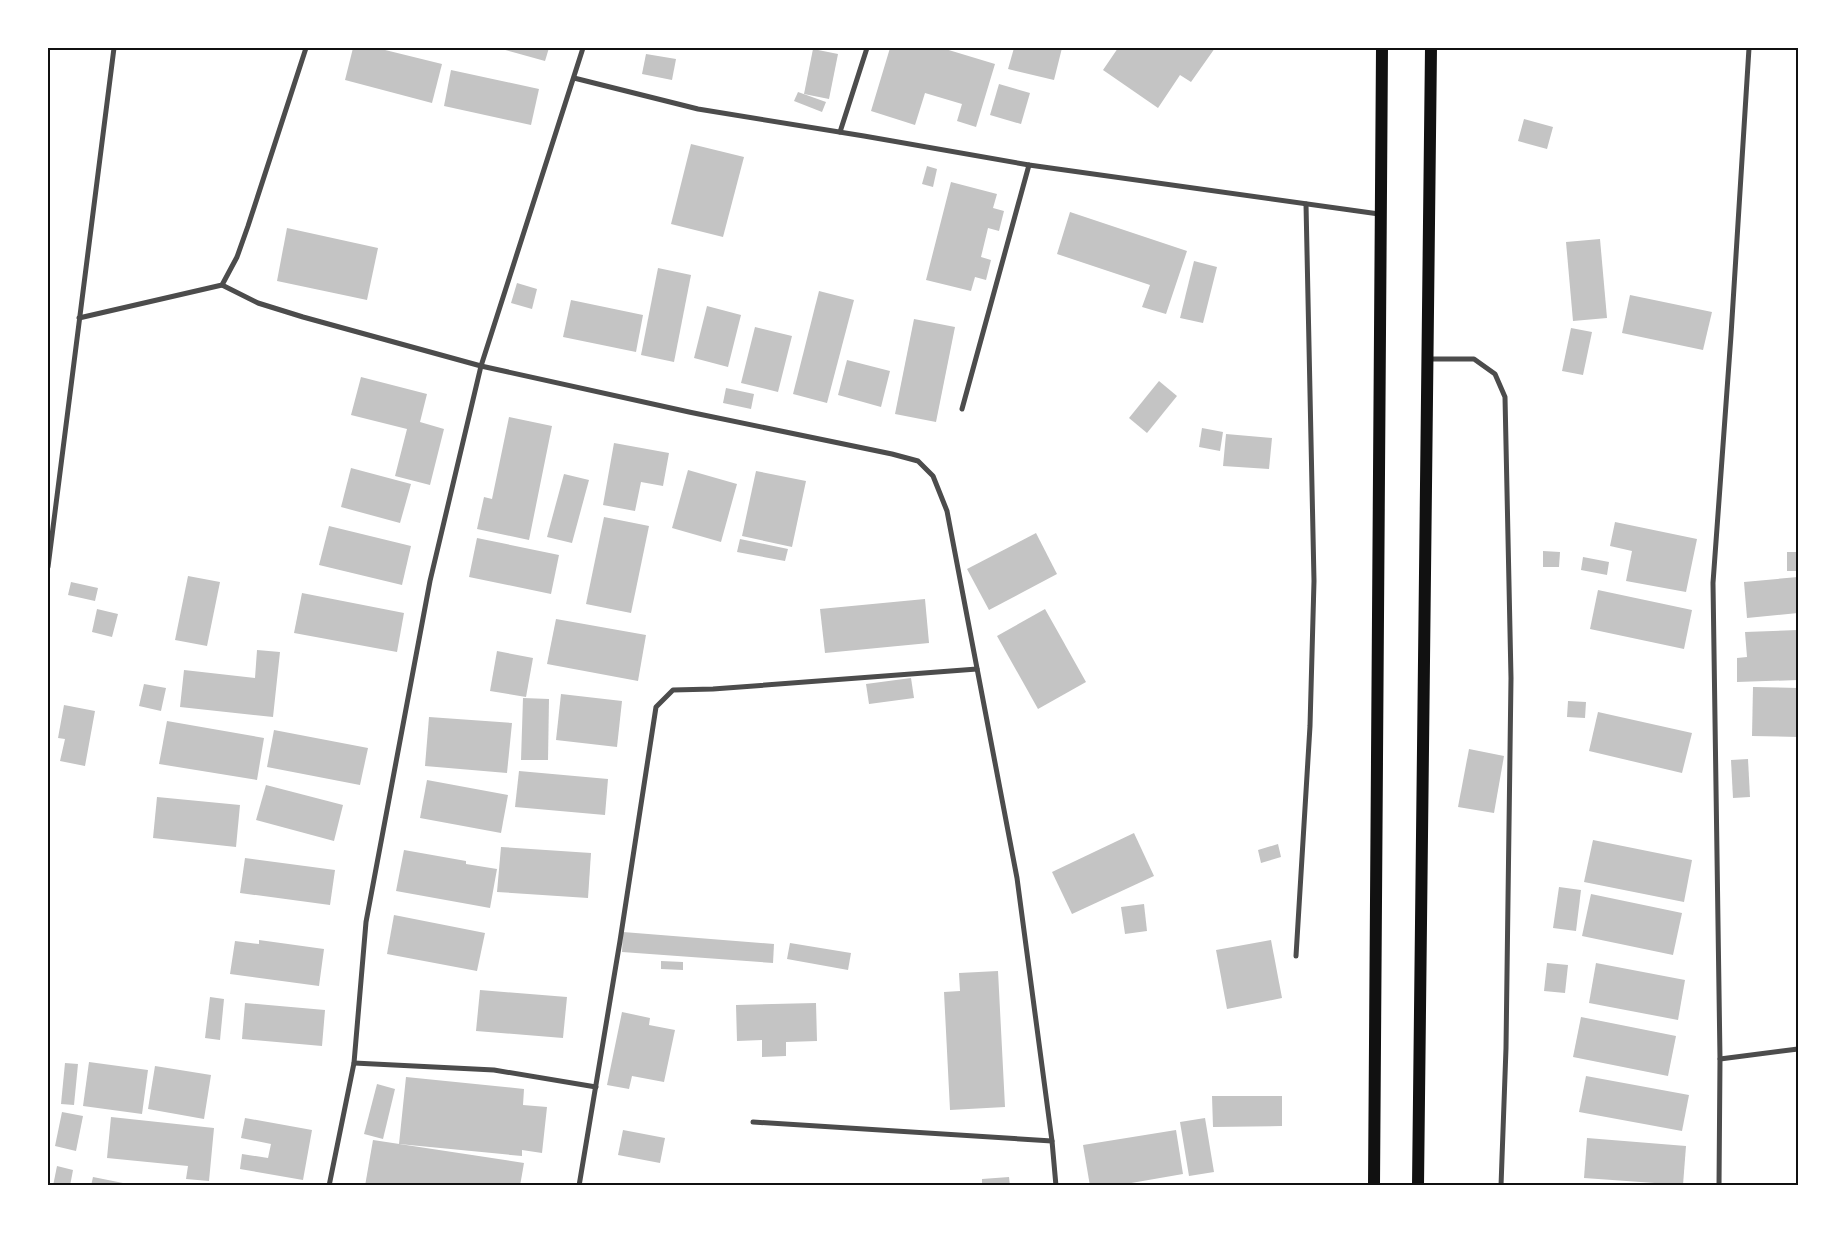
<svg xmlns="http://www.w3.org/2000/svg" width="1846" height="1233" font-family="Helvetica,sans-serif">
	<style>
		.building { fill: #c4c4c4 }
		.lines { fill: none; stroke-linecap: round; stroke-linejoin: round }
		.minor { stroke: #4c4c4c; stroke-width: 5 }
		.primary { stroke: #111; stroke-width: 12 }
		.neatline { fill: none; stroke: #111; stroke-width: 2 }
	</style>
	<rect width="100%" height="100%" fill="#fff"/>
	<!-- building -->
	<g class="building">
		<path d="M353,48H377L442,64L432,103L345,80Z"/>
		<path d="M498,48H549L545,61Z"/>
		<path d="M890,48H942L995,64L976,127L957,121L962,104L925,93L915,125L871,111Z"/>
		<path d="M1014,48H1062L1054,80L1008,69Z"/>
		<path d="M1118,48H1215L1191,82L1180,75L1158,108L1103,70Z"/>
		<path d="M813,49L838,54L829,99L804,94Z"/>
		<path d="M646,54L676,59L672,80L642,74Z"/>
		<path d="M451,70L539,89L531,125L444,106Z"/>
		<path d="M999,84L1030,93L1021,124L990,115Z"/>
		<path d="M798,92L826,102L822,112L794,101Z"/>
		<path d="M1524,119L1553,127L1547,149L1518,141Z"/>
		<path d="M691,144L744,157L723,237L671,224Z"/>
		<path d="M927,166L937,169L933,187L922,184Z"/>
		<path d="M951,182L997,194L993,208L1004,211L999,231L988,228L981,257L991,260L986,280L975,277L971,291L926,280Z"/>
		<path d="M1070,212L1187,251L1166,314L1142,307L1150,285L1057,254Z"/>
		<path d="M287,228L378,248L367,300L277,281Z"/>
		<path d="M1600,239L1607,318L1573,321L1566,242Z"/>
		<path d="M1194,261L1217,267L1203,323L1180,318Z"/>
		<path d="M658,268L691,275L674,362L641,355Z"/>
		<path d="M517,283L537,289L532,309L511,303Z"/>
		<path d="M819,291L854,300L827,403L793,394Z"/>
		<path d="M1630,295L1712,312L1703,350L1622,333Z"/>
		<path d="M571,300L643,315L636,352L563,337Z"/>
		<path d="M707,306L741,315L728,367L694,358Z"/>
		<path d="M914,319L955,327L936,422L895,414Z"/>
		<path d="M755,327L792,336L778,392L741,383Z"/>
		<path d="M1571,328L1592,332L1583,375L1562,371Z"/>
		<path d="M847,360L890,371L881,407L838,395Z"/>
		<path d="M361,377L427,394L420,422L444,429L430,485L395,476L407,429L351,415Z"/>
		<path d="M1159,381L1177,396L1147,433L1129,418Z"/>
		<path d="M726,388L754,394L751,409L723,403Z"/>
		<path d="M509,417L552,426L529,540L477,529L484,497L492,499Z"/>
		<path d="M1202,428L1223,432L1220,451L1199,447Z"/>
		<path d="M1226,434L1272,438L1269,469L1223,466Z"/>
		<path d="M614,443L669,453L663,486L641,482L635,511L603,505Z"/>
		<path d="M351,468L411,484L400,523L341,507Z"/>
		<path d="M688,470L737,484L721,542L672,528Z"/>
		<path d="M756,471L806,481L792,547L742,536Z"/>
		<path d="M564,474L589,480L572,543L547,537Z"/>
		<path d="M604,517L649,526L631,613L586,604Z"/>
		<path d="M1615,522L1697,539L1686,592L1626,581L1632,551L1610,546Z"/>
		<path d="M329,526L411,546L402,585L319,565Z"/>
		<path d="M1036,533L1057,574L989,610L967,569Z"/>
		<path d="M477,538L559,555L551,594L469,577Z"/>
		<path d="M740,539L788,549L785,561L737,552Z"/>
		<path d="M1543,551L1560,552L1559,567H1543Z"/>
		<rect x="1787" y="552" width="11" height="19"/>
		<path d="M1583,557L1609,562L1607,575L1581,570Z"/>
		<path d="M188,576L220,582L207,646L175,640Z"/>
		<path d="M1798,577V613L1747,618L1744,582Z"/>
		<path d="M71,582L98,588L95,601L68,595Z"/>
		<path d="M1598,590L1692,610L1684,649L1590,629Z"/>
		<path d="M302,593L404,613L397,652L294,633Z"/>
		<path d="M925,599L929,643L825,653L820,609Z"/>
		<path d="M97,609L118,614L112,637L92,632Z"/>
		<path d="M1045,609L1086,682L1038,709L997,636Z"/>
		<path d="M556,619L646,635L638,681L547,664Z"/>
		<path d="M1798,630V680L1737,682V658L1747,657L1745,632Z"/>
		<path d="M257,650L280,652L273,717L180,707L184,670L255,678Z"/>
		<path d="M497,651L533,658L526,697L490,691Z"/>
		<path d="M911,678L914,698L869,704L866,684Z"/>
		<path d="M144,684L166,688L161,711L139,706Z"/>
		<path d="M1753,687L1798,688V737L1752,736Z"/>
		<path d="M561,694L622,701L617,747L556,740Z"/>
		<path d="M523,698L549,699L548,760H521Z"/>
		<path d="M1568,701L1586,702L1585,718L1567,717Z"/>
		<path d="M64,705L95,711L85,766L60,761L65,739L58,738Z"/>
		<path d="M1598,712L1692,733L1682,773L1589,751Z"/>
		<path d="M429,717L512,723L507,773L425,766Z"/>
		<path d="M167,721L264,738L257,780L159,764Z"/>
		<path d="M274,730L368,748L360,785L267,767Z"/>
		<path d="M1469,749L1504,756L1494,813L1458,807Z"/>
		<path d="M1748,759L1750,797L1733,798L1731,760Z"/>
		<path d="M519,771L608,779L605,815L515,807Z"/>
		<path d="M427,780L508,795L501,833L420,818Z"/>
		<path d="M266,785L343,805L334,841L256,820Z"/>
		<path d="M157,797L240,805L236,847L153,838Z"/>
		<path d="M1134,833L1154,876L1072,914L1052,872Z"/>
		<path d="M1593,840L1692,860L1684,902L1584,882Z"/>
		<path d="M1278,844L1281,857L1261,863L1258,850Z"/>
		<path d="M501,847L591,853L588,898L497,892Z"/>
		<path d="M404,850L466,861V864L497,869L490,908L396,891Z"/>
		<path d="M245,858L335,870L330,905L240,893Z"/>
		<path d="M1559,887L1581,890L1576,931L1553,928Z"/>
		<path d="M1591,894L1682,913L1673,955L1582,936Z"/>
		<path d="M1144,904L1147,931L1125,934L1121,907Z"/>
		<path d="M394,915L485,933L477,971L387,954Z"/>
		<path d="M623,932L774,944L773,963L622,952Z"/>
		<path d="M259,940L324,949L319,986L230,974L235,941L259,944Z"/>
		<path d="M1271,940L1282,998L1227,1009L1216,950Z"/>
		<path d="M790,943L851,953L848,970L787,959Z"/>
		<path d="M661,961L683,962V970L661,969Z"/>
		<path d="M1547,963L1568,965L1565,993L1544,991Z"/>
		<path d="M1596,963L1685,980L1678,1020L1589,1003Z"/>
		<path d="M998,971L1005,1107L950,1110L944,992L960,991L959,973Z"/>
		<path d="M480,990L567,997L563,1038L476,1031Z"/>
		<path d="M210,997L224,999L220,1040L205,1038Z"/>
		<path d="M245,1003L325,1010L322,1046L242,1039Z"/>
		<path d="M816,1003L817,1041L786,1042V1056L762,1057V1040L737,1041L736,1005Z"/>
		<path d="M622,1012L650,1018L649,1025L675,1030L664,1082L632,1076L629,1089L607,1085Z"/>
		<path d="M1581,1017L1676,1036L1668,1076L1573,1057Z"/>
		<path d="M89,1062L148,1070L142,1114L83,1106Z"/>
		<path d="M65,1063L78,1064L74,1105L61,1104Z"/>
		<path d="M155,1066L211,1075L204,1119L148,1109Z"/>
		<path d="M1586,1076L1689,1095L1682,1131L1579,1112Z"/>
		<path d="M406,1077L524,1089L523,1105L547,1107L542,1153L522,1150V1156L399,1144Z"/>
		<path d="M377,1084L395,1089L383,1139L364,1134Z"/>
		<path d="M1212,1096H1282V1126L1213,1127Z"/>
		<path d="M62,1112L83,1116L76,1151L55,1146Z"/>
		<path d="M111,1117L214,1128L209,1181L186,1179L188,1166L107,1158Z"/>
		<path d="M245,1118L312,1130L303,1180L240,1169L242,1154L268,1158L271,1144L241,1138Z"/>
		<path d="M1205,1118L1214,1172L1189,1176L1180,1122Z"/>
		<path d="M623,1130L665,1138L660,1163L618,1155Z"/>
		<path d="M1176,1130L1183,1174L1114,1186H1090L1083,1145Z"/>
		<path d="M1587,1138L1686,1146L1683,1185L1584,1178Z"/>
		<path d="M373,1140L524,1163L520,1186H365Z"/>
		<path d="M57,1166L73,1170L70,1186H53Z"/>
		<path d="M93,1177L133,1185V1186H91Z"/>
		<path d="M1009,1177L1010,1186H982V1179Z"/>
	</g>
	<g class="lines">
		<!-- minor -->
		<g class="minor">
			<path d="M574,78L698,109L864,136L1029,165L1379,214"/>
			<path d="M840,132L867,48"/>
			<path d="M222,285L258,303L303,317L481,366L689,412L892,454L918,461L933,476L947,511L1017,878L1052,1141L1056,1186"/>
			<path d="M79,318L222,285L237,257L248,226L306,48"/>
			<path d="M1427,359H1474L1495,374L1505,397L1511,678L1506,1048L1501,1186"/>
			<path d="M962,409L1029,165"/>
			<path d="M48,567L114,48"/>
			<path d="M1296,956L1310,726L1314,581L1306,204"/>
			<path d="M1720,1059L1798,1049"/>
			<path d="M354,1063L494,1070L596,1087"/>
			<path d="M753,1122L1052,1141"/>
			<path d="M329,1186L354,1063L366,922L430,581L481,366L583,48"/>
			<path d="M579,1186L620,941L656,707L673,690L713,689L977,669"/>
			<path d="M1719,1186L1720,1059L1713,583L1731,335L1749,48"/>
		</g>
		<!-- primary -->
		<g class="primary">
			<path d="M1374,1186L1382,48"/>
			<path d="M1418,1186L1431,48"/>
		</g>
	</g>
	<!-- border -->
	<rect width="1846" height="1233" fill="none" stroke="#ffffff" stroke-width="98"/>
	<rect x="49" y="49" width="1748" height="1135" class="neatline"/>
</svg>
